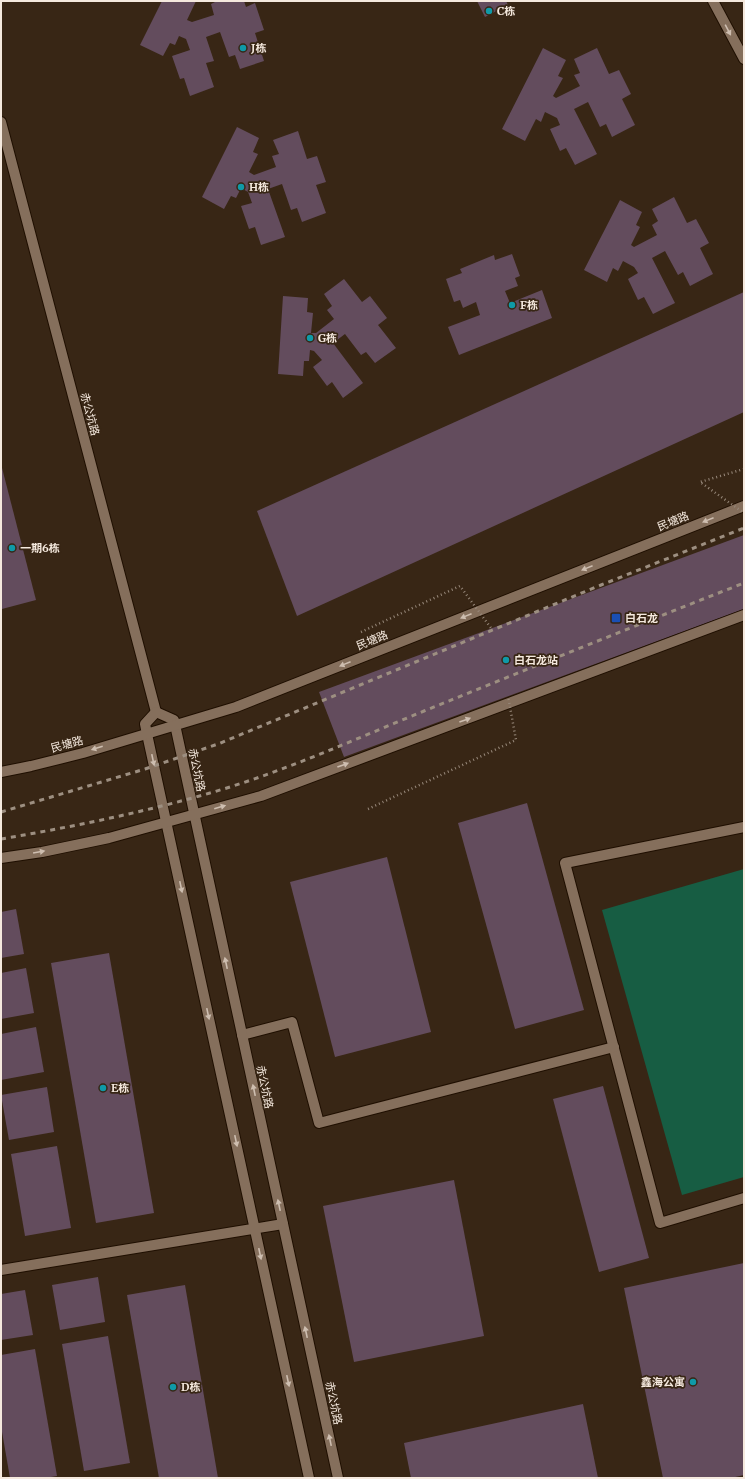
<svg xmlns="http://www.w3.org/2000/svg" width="745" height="1479" font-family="Merriweather,'Noto Sans SC',serif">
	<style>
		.green { fill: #175d43 }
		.building { fill: #634c5d }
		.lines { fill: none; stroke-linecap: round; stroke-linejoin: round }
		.minor-casing { stroke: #1f0f01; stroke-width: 12 }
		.tertiary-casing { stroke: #1f0f01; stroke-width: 12 }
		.secondary-casing { stroke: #1f0f01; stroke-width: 12 }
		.minor { stroke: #856f5c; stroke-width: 10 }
		.tertiary { stroke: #856f5c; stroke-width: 10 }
		.secondary { stroke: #856f5c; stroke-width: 10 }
		.rail { stroke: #9d8f81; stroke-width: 3; stroke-dasharray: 5 5; stroke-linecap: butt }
		.path-bridge { stroke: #98897b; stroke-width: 2.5; stroke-dasharray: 1 3; stroke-linecap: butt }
		.oneway { fill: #cebeb0 }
		.culture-dot { fill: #0f9aa8; stroke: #382615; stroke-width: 1.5 }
		.transit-dot { fill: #1a4fb4; stroke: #382615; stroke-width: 1.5 }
		.labels { text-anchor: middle; stroke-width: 3.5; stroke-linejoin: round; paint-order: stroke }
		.poi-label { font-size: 11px; font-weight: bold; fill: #f5e9de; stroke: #382615; text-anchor: start }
		.street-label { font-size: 11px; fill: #f5e9de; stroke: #382615 }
	</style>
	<rect width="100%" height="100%" fill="#382615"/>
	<!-- green -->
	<path class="green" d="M744,869V1177L682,1195L602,910Z"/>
	<!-- building -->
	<g class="building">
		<path d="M162,1H196L187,20L192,22L214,15L211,4L217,1H244L246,7L255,3L264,30L255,33L264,61L240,69L235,55L229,57L220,32L206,37L214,61L206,63L214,87L190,96L184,78L180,79L172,56L190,50L186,39L179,36L175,45L170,43L163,56L140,45Z"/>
		<path d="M477,1H506L508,5L485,17Z"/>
		<path d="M543,48L566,60L558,76L563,78L553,96L556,98L580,86L574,75L580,73L574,59L597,48L609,74L619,70L631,94L622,99L635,125L612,137L606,124L600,127L588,102L574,109L597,154L575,165L566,148L560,151L550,129L560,125L557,118L545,112L541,122L536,119L525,141L502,129Z"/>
		<path d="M237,127L259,138L253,152L258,154L249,172L254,175L276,167L272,156L279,154L273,140L298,131L307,159L317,156L326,182L316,185L326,213L302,222L297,208L291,210L282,184L268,189L285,237L261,245L255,227L249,229L241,206L252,203L248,192L241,188L236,198L231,196L224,209L202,197Z"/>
		<path d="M674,197L687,223L696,219L709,243L700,248L713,274L690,286L683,272L678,275L665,251L652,258L675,303L653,314L644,297L638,300L628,279L638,273L634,267L623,261L618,271L613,268L607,282L584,270L620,200L642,212L636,225L640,227L631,245L634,247L657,235L652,225L658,221L652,209Z"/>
		<path d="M512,254L520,276L515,278L518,286L505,291L510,303L542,290L552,318L459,355L448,327L480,315L476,302L463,308L460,300L454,302L446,279L462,273L460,269L494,255L495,260Z"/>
		<path d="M344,279L362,302L370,296L387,318L378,325L396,348L375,363L366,352L361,355L345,334L333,343L363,383L343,398L332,382L327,386L313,367L322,360L314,351L310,350L309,361H304L303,376L278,374L283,296L308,298L307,312L313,313L311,333H316L334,319L327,310L332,306L324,294Z"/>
		<path d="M744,292V412L297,616L257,511Z"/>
		<path d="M1,464L36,600L2,609L1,604Z"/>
		<path d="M744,535V609L344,757L319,692Z"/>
		<path d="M527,803L584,1010L515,1029L458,823Z"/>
		<path d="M387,857L431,1032L335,1057L290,882Z"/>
		<path d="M16,909L24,954L1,958V912Z"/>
		<path d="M109,953L154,1213L96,1223L51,963Z"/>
		<path d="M26,968L34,1013L1,1019V973Z"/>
		<path d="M36,1027L44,1072L1,1080V1034Z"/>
		<path d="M603,1086L649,1258L599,1272L553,1099Z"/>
		<path d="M47,1087L54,1132L9,1140L1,1095Z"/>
		<path d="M57,1146L71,1228L25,1236L11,1154Z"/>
		<path d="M454,1180L484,1336L354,1362L323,1206Z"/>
		<path d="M744,1263V1475L731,1478H663L624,1288Z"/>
		<path d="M98,1277L105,1322L60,1330L52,1285Z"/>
		<path d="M185,1285L218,1478H159L127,1295Z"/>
		<path d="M25,1290L33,1335L1,1340V1294Z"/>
		<path d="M108,1336L130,1463L84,1471L62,1344Z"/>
		<path d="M35,1349L57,1476L45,1478H10L1,1426V1355Z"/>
		<path d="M583,1404L598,1478H411L404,1443Z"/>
	</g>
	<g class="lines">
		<defs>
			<g id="minor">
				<path d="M744,827L565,863L660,1223L744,1198"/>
				<path d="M242,1035L292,1022L319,1123L614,1047"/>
				<path d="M1,1270L283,1224"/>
			</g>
			<g id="tertiary">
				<path d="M1,122L156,712"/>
				<path d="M156,712L174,720L338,1478"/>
				<path d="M156,712L145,724L147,734L309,1478"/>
			</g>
			<g id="secondary">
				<path d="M713,1L744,59"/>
				<path d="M1,772L31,766L83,753L236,707L744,506"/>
				<path d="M1,858L42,852L109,838L261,796L744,615"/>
			</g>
		</defs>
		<!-- minor casing -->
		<use href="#minor" class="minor-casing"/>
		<!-- tertiary casing -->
		<use href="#tertiary" class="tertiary-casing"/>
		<!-- secondary casing -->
		<use href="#secondary" class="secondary-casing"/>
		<!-- minor -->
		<use href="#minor" class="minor"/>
		<!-- tertiary -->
		<use href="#tertiary" class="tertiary"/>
		<!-- secondary -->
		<use href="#secondary" class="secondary"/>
		<!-- rail -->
		<g class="rail">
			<path d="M1,812L145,769L218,744L601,585L744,528"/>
			<path d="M1,839C71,827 141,813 210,793C283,772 353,740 424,711C530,668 637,625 744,583"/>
		</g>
		<!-- path-bridge -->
		<g class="path-bridge">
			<path d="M744,469L700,482L744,513"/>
			<path d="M361,632L460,586L491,628"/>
			<path d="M368,809L516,740L508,696"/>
		</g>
	</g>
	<!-- one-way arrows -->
	<defs><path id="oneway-solid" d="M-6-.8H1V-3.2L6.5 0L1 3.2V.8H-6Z"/></defs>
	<g class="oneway">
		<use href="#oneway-solid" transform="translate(728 30) rotate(62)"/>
		<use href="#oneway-solid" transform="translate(708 520) rotate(158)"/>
		<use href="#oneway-solid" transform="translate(587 568) rotate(158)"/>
		<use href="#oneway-solid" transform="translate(466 616) rotate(158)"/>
		<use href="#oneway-solid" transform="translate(345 664) rotate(158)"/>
		<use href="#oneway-solid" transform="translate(465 720) rotate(-20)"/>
		<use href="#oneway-solid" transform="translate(97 748) rotate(163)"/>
		<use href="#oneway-solid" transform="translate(153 760) rotate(78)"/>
		<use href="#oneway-solid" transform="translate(343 765) rotate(-20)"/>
		<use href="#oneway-solid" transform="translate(220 807) rotate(-16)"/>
		<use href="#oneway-solid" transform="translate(39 852) rotate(-10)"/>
		<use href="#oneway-solid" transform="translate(181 887) rotate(78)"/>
		<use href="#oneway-solid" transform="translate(226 963) rotate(-102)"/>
		<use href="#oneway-solid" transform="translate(208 1014) rotate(78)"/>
		<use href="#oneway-solid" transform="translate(254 1090) rotate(-102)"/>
		<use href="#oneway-solid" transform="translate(236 1141) rotate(78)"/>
		<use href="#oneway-solid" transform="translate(279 1205) rotate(-102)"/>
		<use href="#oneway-solid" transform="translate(260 1254) rotate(78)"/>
		<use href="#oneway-solid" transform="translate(306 1332) rotate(-102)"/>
		<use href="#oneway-solid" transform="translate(288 1381) rotate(78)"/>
		<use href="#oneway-solid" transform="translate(330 1440) rotate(-102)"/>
	</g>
	<!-- markers -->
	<g class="culture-dot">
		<circle cx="489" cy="11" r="4"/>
		<circle cx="243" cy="48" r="4"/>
		<circle cx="241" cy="187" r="4"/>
		<circle cx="512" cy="305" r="4"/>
		<circle cx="310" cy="338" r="4"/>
		<circle cx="12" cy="548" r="4"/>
		<circle cx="506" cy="660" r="4"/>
		<circle cx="103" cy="1088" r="4"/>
		<circle cx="693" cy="1382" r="4"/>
		<circle cx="173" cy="1387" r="4"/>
	</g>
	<rect class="transit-dot" x="611" y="613" width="10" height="10" rx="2"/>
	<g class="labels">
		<!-- poi labels -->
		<g class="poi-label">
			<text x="497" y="15">C栋</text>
			<text x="251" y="52">J栋</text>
			<text x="249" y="191">H栋</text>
			<text x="520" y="309">F栋</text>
			<text x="318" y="342">G栋</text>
			<text x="20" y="552">一期6栋</text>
			<text x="625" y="622">白石龙</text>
			<text x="514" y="664">白石龙站</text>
			<text x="111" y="1092">E栋</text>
			<text x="685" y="1386" text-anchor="end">鑫海公寓</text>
			<text x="181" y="1391">D栋</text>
		</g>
		<!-- street labels -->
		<g class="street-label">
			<text transform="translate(90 414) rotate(75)" y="4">赤公坑路</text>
			<text transform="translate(673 521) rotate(-22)" y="4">民塘路</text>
			<text transform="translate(372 640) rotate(-22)" y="4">民塘路</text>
			<text transform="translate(67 744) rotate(-15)" y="4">民塘路</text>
			<text transform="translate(197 770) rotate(78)" y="4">赤公坑路</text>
			<text transform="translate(265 1087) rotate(78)" y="4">赤公坑路</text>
			<text transform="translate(334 1403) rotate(78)" y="4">赤公坑路</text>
		</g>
	</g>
	<!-- border -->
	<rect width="745" height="1479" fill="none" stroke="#f5e9de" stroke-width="4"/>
</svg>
